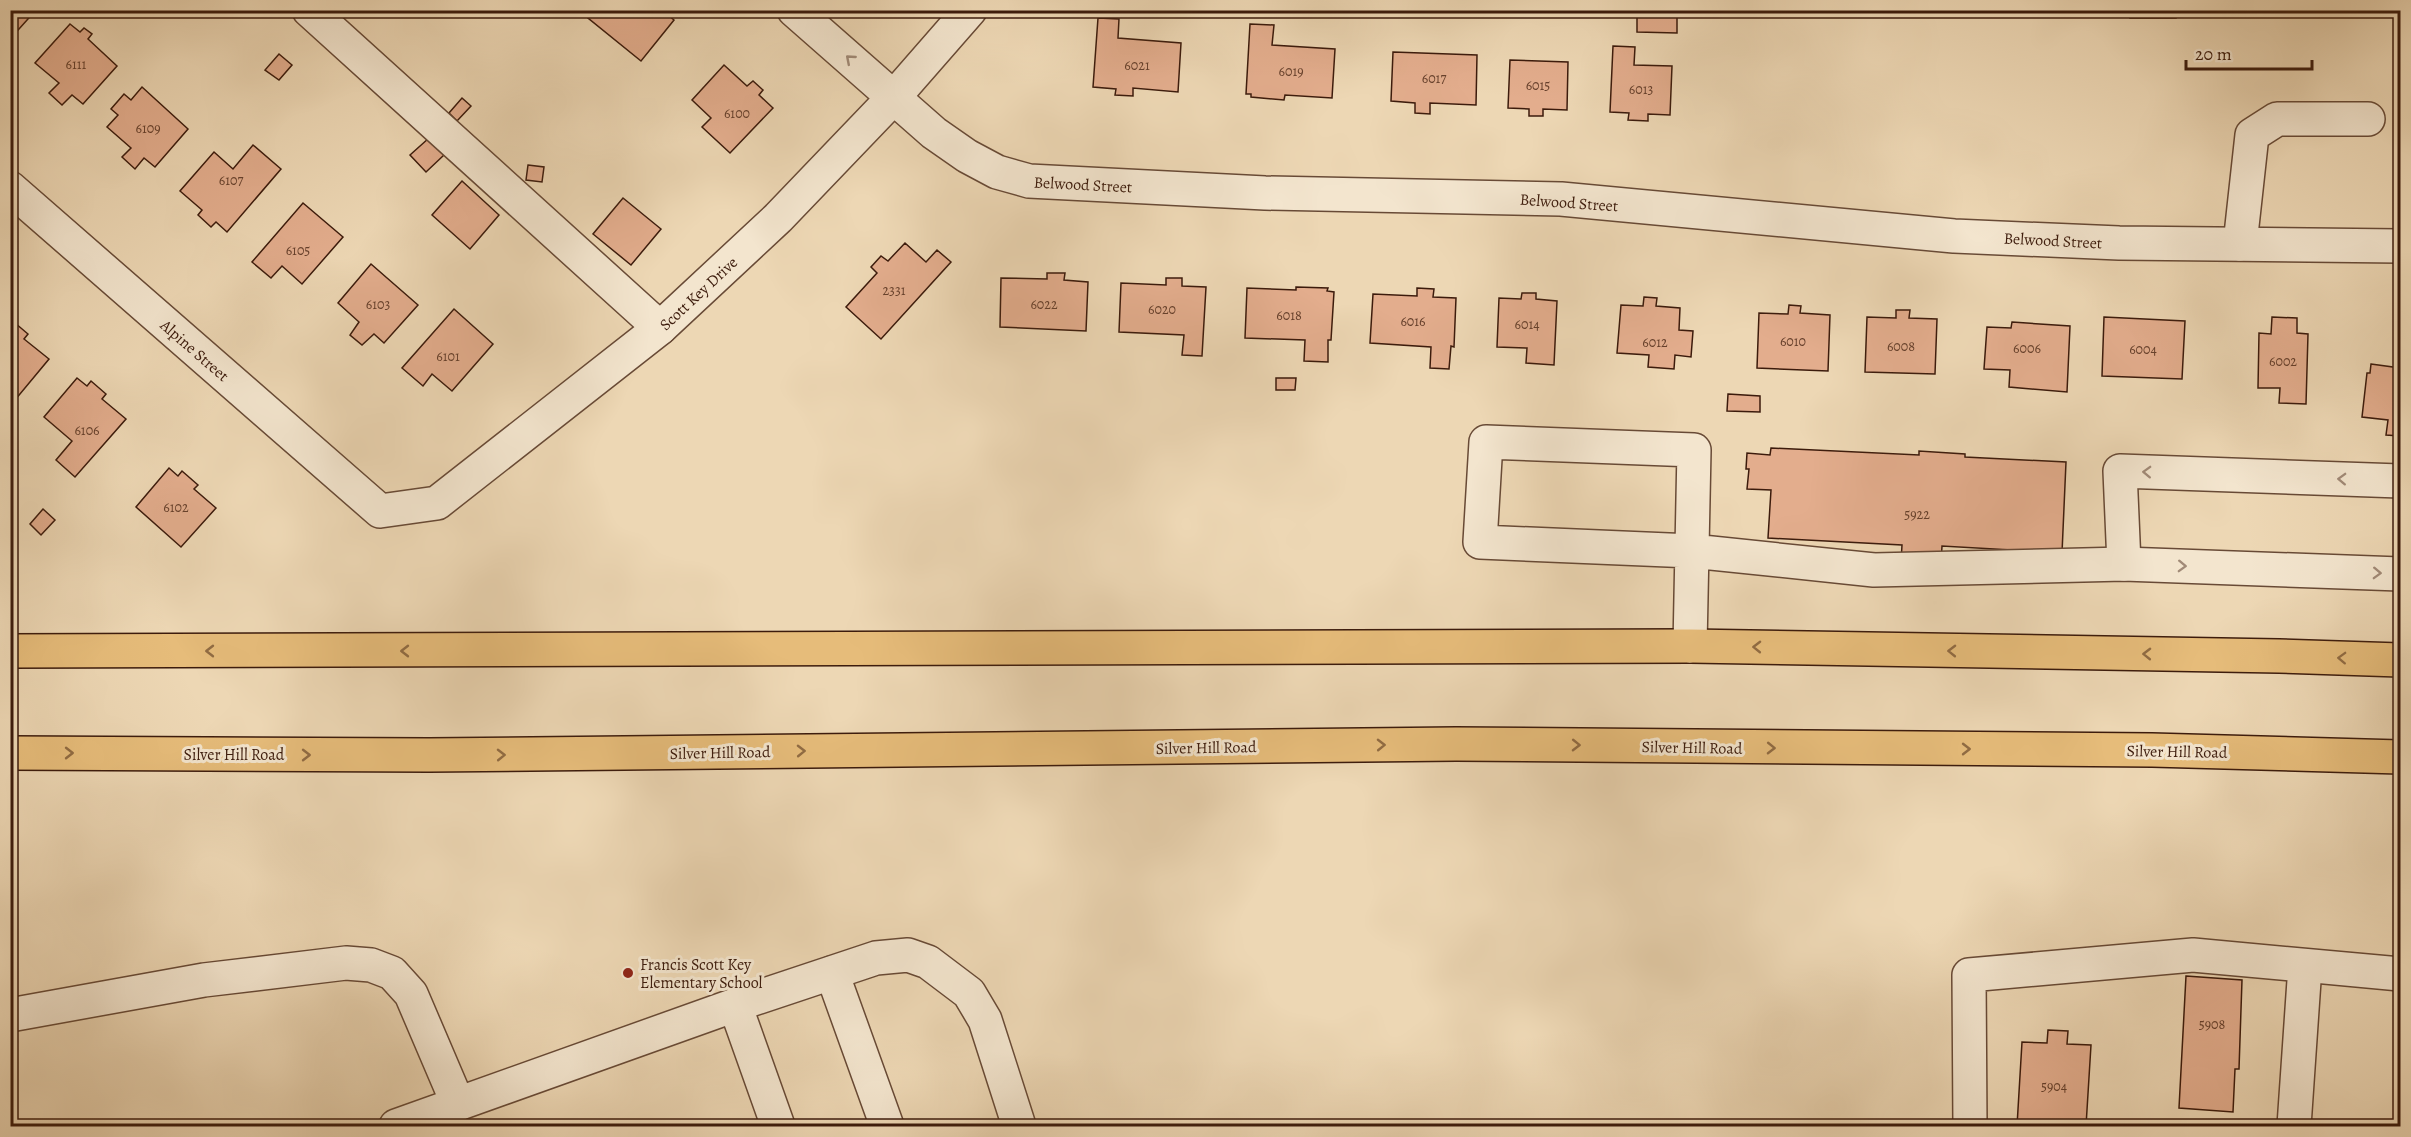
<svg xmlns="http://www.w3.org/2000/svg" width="2411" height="1137" font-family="Alegreya,serif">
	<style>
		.building { fill: #e3ad8d; stroke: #3c1b0c; stroke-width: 1.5 }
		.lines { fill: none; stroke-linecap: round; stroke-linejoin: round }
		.minor-casing { stroke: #684a36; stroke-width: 36 }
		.major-casing { stroke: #3c1b0c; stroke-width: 36 }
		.minor { stroke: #f3e5ce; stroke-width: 33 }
		.major { stroke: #e6bc7a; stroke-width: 33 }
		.oneway { stroke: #a18a77 }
		.oneway2 { stroke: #916c43 }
		.poi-dot { fill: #8f2418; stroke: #f3e5ce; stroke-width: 2 }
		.labels { text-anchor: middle; stroke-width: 6; stroke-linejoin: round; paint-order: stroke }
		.number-label { font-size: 14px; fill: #66402c }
		.street-label { font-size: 16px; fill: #3c1b0c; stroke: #f3e5ce }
		.poi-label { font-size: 16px; fill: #3c1b0c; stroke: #f3e5ce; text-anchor: start }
	</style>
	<rect width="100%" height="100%" fill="#edd7b4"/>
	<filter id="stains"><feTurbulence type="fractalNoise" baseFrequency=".00333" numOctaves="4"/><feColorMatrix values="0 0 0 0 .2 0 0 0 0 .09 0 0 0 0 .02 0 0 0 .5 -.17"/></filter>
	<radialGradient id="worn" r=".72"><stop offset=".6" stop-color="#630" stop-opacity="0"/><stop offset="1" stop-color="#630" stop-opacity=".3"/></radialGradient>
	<!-- building -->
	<g class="building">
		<path d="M10,10H36L10,39Z"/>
		<path d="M594,10H662L674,20L641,61L588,18Z"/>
		<rect x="2130" y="10" width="46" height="8"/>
		<path d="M1637,12L1677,13V33L1637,32Z"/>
		<path d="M1098,18L1119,19L1118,38L1181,43L1178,92L1133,88V96L1115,95L1116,89L1093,87Z"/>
		<path d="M70,24L80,32L84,28L92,34L88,39L117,66L83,104L72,95L62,105L49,93L59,83L35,63Z"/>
		<path d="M1250,24L1274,25L1272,45L1335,49L1332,98L1285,95L1284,100L1251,97V94H1246Z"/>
		<path d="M1613,46L1635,47L1634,65L1672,66L1670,115L1648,114V121L1628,120L1629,113L1610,112Z"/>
		<path d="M1393,52L1477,55L1476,105L1430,103V114L1415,113V103L1391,101Z"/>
		<path d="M279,54L292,65L279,80L265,70Z"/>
		<path d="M1510,60L1568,62L1567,110L1543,109V116H1529V109L1508,108Z"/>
		<path d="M724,65L747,86L753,81L763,90L759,95L773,108L730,153L702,127L711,118L692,100Z"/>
		<path d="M142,87L188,129L155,167L144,158L135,169L122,157L131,148L107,127L118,115L111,109L124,94L131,100Z"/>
		<path d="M2396,95H2400V121L2394,120Z"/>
		<path d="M462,98L471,106L457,121L449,113Z"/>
		<path d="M429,138L444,155L426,172L410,155Z"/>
		<path d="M253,145L281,169L227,232L216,222L211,227L198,215L202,210L180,191L214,152L233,169Z"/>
		<path d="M528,165L544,167L542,182L526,180Z"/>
		<path d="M462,181L499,215L470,249L432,215Z"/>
		<path d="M623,198L661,229L631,265L593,234Z"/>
		<path d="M303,203L343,237L302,284L282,266L271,278L252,262Z"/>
		<path d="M905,243L926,262L937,250L951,262L881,339L846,307L877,273L871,267L881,256L888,261Z"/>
		<path d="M371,264L418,305L384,343L374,334L362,345L350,335L359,322L338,303Z"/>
		<path d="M1047,273H1065L1064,280L1088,282L1086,331L1000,327L1001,278L1047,279Z"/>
		<path d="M1166,278H1182V286L1206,287L1202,356L1182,355L1184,335L1119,332L1121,283L1166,285Z"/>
		<path d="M1296,287L1328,288L1327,291L1334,292L1331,340H1328V362L1304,361L1305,340L1245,338L1247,288L1296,290Z"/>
		<path d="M1417,288L1434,289L1433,297L1456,298L1454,347L1451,346L1449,369L1430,368L1431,347L1370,343L1373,294L1417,296Z"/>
		<path d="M1522,293H1536V299L1557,301L1554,365L1526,363L1527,348L1497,347L1499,298L1521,299Z"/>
		<path d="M1644,297L1657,298L1656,306L1680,308L1679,330L1693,331L1691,357L1675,355L1674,369L1648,367L1649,355L1617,353L1621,305L1643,306Z"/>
		<path d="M1789,305L1801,306L1800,313L1830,315L1828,371L1757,368L1759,313L1788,314Z"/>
		<path d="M454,309L493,344L452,391L432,374L423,386L402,368Z"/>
		<path d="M1896,310H1910L1909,318L1937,319L1935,374L1865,372L1867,317L1896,318Z"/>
		<path d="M2104,317L2185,321L2182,379L2102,376Z"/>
		<path d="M2272,317L2297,318V333L2308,334L2306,404L2279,403L2280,388H2258L2259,333L2271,334Z"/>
		<path d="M2012,322L2070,326L2067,392L2009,387L2010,370L1984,369L1987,327L2011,328Z"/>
		<path d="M15,323L28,334L24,339L49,359L15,400L10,396V327Z"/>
		<path d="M2371,364L2400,368V436L2386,435L2388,420L2362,417L2367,373H2370Z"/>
		<path d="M77,378L87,386L91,381L106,394L102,399L126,419L75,477L56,460L72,441L44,417Z"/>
		<path d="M1276,378H1296L1295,390H1276Z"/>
		<path d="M1728,394L1760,396V412L1727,411Z"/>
		<path d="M1771,448L1919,455V451L1965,454V457L2066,462L2062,553L1942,546L1941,564L1901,562L1902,545L1768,538L1771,490L1747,489L1749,469H1746L1747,453L1770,455Z"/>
		<path d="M169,468L178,476L182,471L198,485L194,489L216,508L181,547L136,507Z"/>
		<path d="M43,509L55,520L41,535L30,524Z"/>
		<path d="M2186,976L2242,980L2239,1069H2235L2233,1112L2179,1108Z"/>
		<path d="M2048,1030L2068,1031L2067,1044L2091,1045L2086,1126H2017L2022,1042L2047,1043Z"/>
	</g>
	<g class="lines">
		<defs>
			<g id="minor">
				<path d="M309,10L660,328"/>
				<path d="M794,10L934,133L967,156L997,172L1029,181L1265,193L1561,199L1954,236L2119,243L2400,246"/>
				<path d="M10,188L380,511L437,503L660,328L778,218L894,97L970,10"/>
				<path d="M2240,244L2252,135L2277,119H2368"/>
				<path d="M2124,564L2120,471L2400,481"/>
				<path d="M1690,646L1694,450L1486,442L1480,542L1692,551L1874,570L2124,564L2400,574"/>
				<path d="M832,973L887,1126"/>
				<path d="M735,1005L778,1126"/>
				<path d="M10,1015L204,980L346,963L371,965L392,973L411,994L458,1104"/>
				<path d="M396,1126L735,1005L876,958L908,955L928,962L969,993L985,1020L1019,1126"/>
				<path d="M1970,1126L1969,975L2193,955L2400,974"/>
				<path d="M2294,1126L2305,966"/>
			</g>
			<g id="major">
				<path d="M10,651L1690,646L2279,656L2400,660"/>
				<path d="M10,753L429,755L1456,744L2152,750L2400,757"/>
			</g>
		</defs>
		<!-- minor casing -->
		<use href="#minor" class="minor-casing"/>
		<!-- major casing -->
		<use href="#major" class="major-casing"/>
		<!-- minor -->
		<use href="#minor" class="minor"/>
		<!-- major -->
		<use href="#major" class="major"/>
	</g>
	<!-- one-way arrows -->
	<defs><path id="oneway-chevron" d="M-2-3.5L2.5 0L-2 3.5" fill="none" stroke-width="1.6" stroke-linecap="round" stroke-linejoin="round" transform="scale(1.5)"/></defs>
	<g class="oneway">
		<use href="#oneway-chevron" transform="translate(850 59) rotate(-139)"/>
		<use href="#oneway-chevron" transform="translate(2147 472) rotate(-178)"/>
		<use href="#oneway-chevron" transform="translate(2342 479) rotate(-178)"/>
		<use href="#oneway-chevron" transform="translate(2182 566) rotate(2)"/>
		<use href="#oneway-chevron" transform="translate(2377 573) rotate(2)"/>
	</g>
	<g class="oneway2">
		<use href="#oneway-chevron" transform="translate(1757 647) rotate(-179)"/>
		<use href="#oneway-chevron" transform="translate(210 651) rotate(180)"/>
		<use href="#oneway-chevron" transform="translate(405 651) rotate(180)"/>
		<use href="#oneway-chevron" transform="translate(1952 651) rotate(-179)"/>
		<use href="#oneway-chevron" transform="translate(2147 654) rotate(-179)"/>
		<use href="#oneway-chevron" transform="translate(2342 658) rotate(-178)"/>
		<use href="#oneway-chevron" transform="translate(1381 745) rotate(-1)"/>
		<use href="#oneway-chevron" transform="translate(1576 745) rotate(1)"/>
		<use href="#oneway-chevron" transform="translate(1771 748) rotate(1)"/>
		<use href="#oneway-chevron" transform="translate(1966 749)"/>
		<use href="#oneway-chevron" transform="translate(801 751) rotate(-1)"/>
		<use href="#oneway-chevron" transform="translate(69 753)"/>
		<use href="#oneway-chevron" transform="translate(306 755)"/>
		<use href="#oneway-chevron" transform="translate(501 755) rotate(-1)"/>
	</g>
	<!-- markers -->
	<circle class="poi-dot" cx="628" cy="973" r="6"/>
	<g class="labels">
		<!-- number labels -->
		<g class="number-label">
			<text x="76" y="69">6111</text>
			<text x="1137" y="70">6021</text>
			<text x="1291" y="76">6019</text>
			<text x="1434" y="83">6017</text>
			<text x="1538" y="90">6015</text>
			<text x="1641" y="94">6013</text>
			<text x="737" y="118">6100</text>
			<text x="148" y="133">6109</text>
			<text x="231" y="185">6107</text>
			<text x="298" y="255">6105</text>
			<text x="894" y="295">2331</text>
			<text x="378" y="309">6103</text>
			<text x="1044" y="309">6022</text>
			<text x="1162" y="314">6020</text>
			<text x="1289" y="320">6018</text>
			<text x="1413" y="326">6016</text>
			<text x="1527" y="329">6014</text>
			<text x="1793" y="346">6010</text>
			<text x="1655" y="347">6012</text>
			<text x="1901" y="351">6008</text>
			<text x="2027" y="353">6006</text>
			<text x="2143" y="354">6004</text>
			<text x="448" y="361">6101</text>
			<text x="2283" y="366">6002</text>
			<text x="87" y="435">6106</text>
			<text x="176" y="512">6102</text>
			<text x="1917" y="519">5922</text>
			<text x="2212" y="1029">5908</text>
			<text x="2054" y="1091">5904</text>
		</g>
		<!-- street labels -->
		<g class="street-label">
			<text transform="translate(1083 184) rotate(3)" y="6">Belwood Street</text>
			<text transform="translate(1569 202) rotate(4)" y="6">Belwood Street</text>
			<text transform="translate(2053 240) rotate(3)" y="6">Belwood Street</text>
			<text transform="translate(698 293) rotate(-43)" y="6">Scott Key Drive</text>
			<text transform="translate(195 350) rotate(41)" y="6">Alpine Street</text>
			<text transform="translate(1206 747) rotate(-1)" y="6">Silver Hill Road</text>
			<text transform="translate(1692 747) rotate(1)" y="6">Silver Hill Road</text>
			<text transform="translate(2177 751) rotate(1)" y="6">Silver Hill Road</text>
			<text transform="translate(720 752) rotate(-1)" y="6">Silver Hill Road</text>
			<text x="234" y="760">Silver Hill Road</text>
		</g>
		<!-- poi labels -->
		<g class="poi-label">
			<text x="640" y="970">Francis Scott Key<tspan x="640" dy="18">Elementary School</tspan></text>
		</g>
	</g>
	<!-- margin -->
	<rect width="2411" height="1137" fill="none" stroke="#edd7b4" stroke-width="36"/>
	<rect x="12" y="12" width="2387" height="1113" fill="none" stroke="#3c1b0c" stroke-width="3"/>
	<rect x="18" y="18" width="2375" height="1101" fill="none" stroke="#3c1b0c" stroke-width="1.5"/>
	<!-- scale -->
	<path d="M2186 60v9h126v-9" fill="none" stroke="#3c1b0c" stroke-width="3"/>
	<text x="2195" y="60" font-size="18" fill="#3c1b0c" stroke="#f3e5ce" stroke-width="4.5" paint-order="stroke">20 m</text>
	<rect width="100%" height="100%" filter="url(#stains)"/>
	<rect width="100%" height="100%" fill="url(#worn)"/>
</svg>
